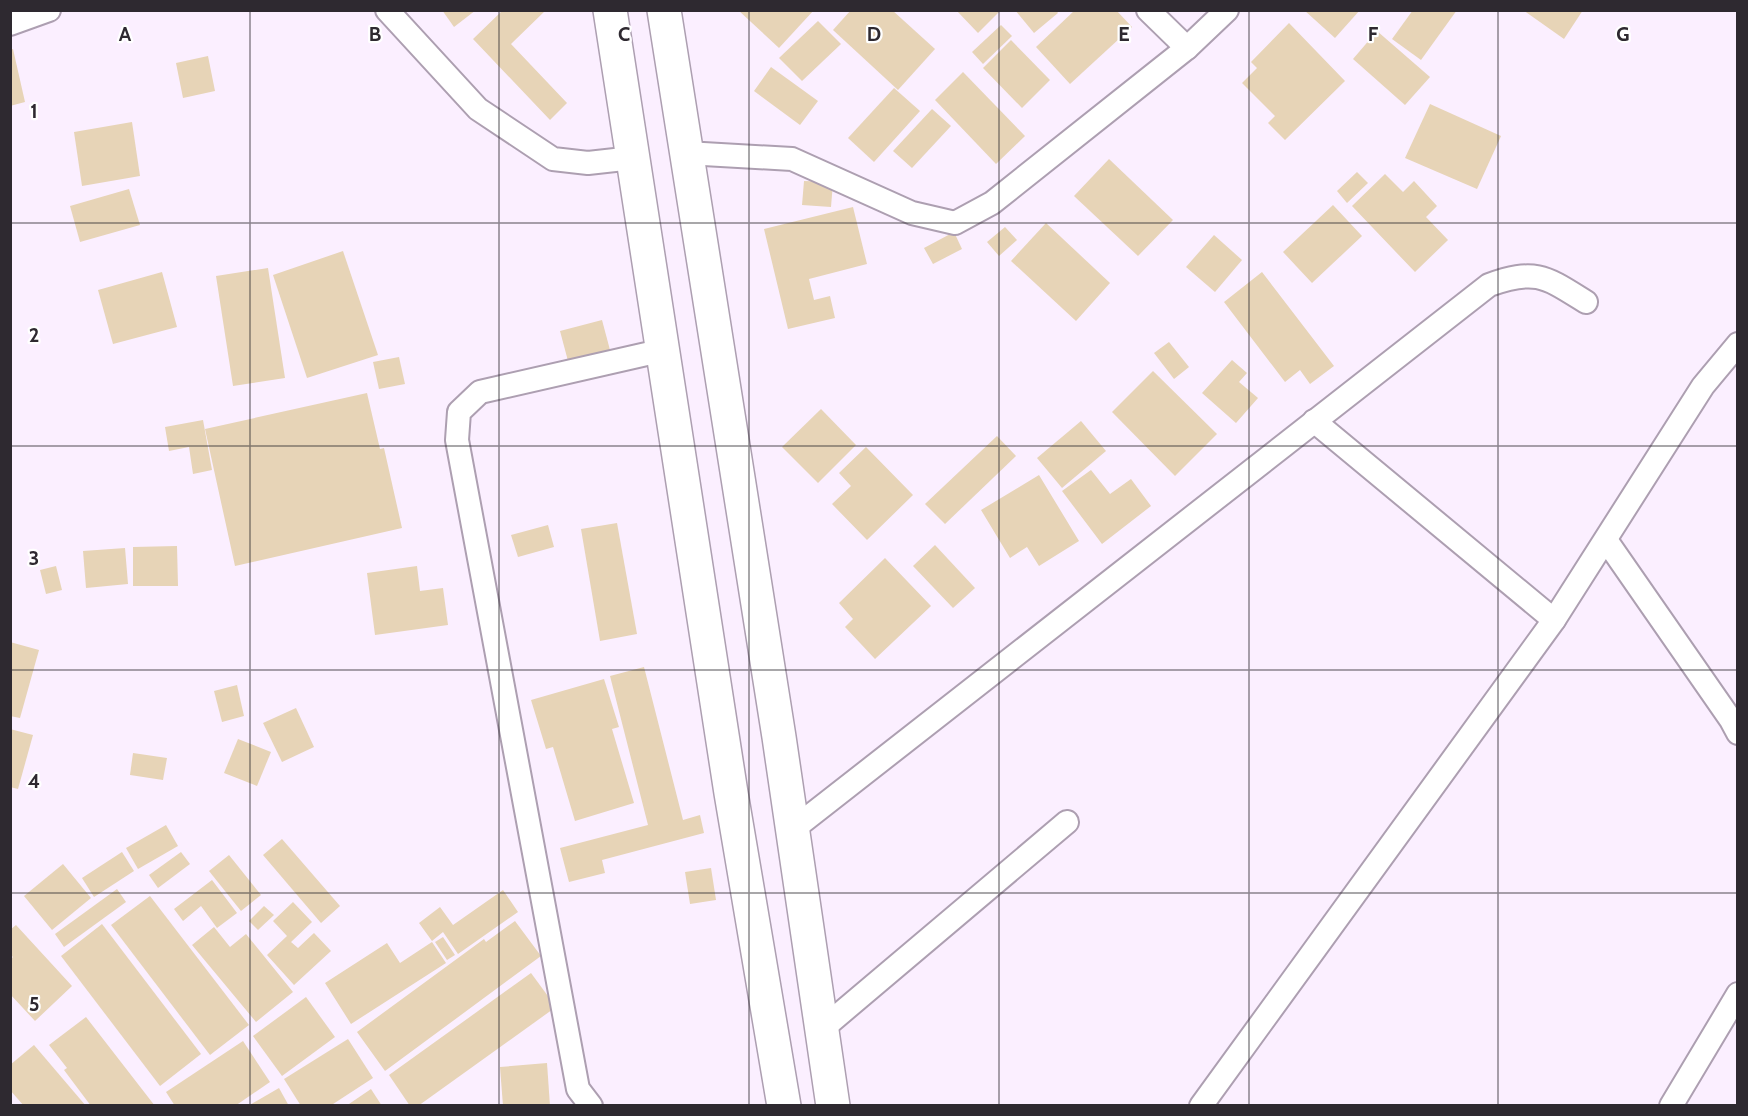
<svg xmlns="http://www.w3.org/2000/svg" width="1748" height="1116" font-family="Cabin,sans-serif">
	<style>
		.building { fill: #e7d4b7 }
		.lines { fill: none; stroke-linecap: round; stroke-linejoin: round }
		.street-casing { stroke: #ad9fb1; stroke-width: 26 }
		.secondary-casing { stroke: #ad9fb1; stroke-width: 36 }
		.street { stroke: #fff; stroke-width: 22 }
		.secondary { stroke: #fff; stroke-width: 33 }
		.grid { fill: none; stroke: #2e2930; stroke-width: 1.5; stroke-opacity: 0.55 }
		.grid-label { font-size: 20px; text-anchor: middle; font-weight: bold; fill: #2e2930; stroke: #fff; stroke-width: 4.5; stroke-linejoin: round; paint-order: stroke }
	</style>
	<rect width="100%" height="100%" fill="#fbefff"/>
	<!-- building -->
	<g class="building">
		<path d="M442,10H476L454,27Z"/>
		<path d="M503,10H546L511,44L567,103L550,120L473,39Z"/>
		<path d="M738,10H814L779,48Z"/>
		<path d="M851,10H892L935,49L898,90L833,30Z"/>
		<path d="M956,10H1001L978,33Z"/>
		<path d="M1015,10H1056L1058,13L1034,33Z"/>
		<path d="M1075,10H1116L1132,27L1070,84L1036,47Z"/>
		<path d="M1304,10H1360L1335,38Z"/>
		<path d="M1413,10H1457L1421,60L1392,39Z"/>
		<path d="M1523,10H1583L1564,39Z"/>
		<path d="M818,21L841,44L802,81L779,58Z"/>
		<path d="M1289,23L1345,81L1285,140L1268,123L1275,116L1242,83L1257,68L1251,62Z"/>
		<path d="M1001,25L1012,36L983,64L972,52Z"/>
		<path d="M1377,31L1430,77L1405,105L1353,59Z"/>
		<path d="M1011,40L1050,80L1022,108L983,68Z"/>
		<path d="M13,49L25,102L10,106V50Z"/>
		<path d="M208,56L215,91L183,98L176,63Z"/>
		<path d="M771,67L818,101L800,125L754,91Z"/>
		<path d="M963,72L1025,136L996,164L935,100Z"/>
		<path d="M894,88L920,111L874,162L848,138Z"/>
		<path d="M1430,104L1501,136L1477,189L1405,158Z"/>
		<path d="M932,109L951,126L912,168L893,151Z"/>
		<path d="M132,122L140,176L82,186L74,132Z"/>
		<path d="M1109,159L1173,220L1138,256L1074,196Z"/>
		<path d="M1357,172L1368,183L1347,203L1337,191Z"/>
		<path d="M1385,174L1403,192L1414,181L1437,206L1426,217L1448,240L1415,272L1352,206Z"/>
		<path d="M804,181L833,182L831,207L802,205Z"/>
		<path d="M129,189L140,225L80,242L70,206Z"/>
		<path d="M1333,205L1362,236L1312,283L1283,252Z"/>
		<path d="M853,207L867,264L809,279L814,300L830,296L835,318L788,329L764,229Z"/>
		<path d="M1046,223L1110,283L1076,321L1011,261Z"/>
		<path d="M1005,227L1017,240L999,256L987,242Z"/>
		<path d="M954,232L962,249L933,264L924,248Z"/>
		<path d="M1214,235L1242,260L1215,292L1186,267Z"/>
		<path d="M343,251L378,355L307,378L273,275Z"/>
		<path d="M268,268L285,378L233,386L216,276Z"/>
		<path d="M162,272L177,327L113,344L98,290Z"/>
		<path d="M1262,272L1334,366L1310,384L1300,370L1285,382L1224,302Z"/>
		<path d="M602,320L610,350L568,361L560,331Z"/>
		<path d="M1169,342L1189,367L1174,379L1154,353Z"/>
		<path d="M399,357L405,384L379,389L373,362Z"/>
		<path d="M1232,360L1247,373L1239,382L1258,398L1236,423L1202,393Z"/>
		<path d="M1153,371L1217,434L1175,476L1112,412Z"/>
		<path d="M367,393L380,449L384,448L402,528L235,566L205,429Z"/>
		<path d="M821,409L856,445L818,483L782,447Z"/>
		<path d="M203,420L212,470L193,474L189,447L169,451L165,427Z"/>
		<path d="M1081,421L1106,451L1062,488L1037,458Z"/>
		<path d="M997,436L1016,456L945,524L925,504Z"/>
		<path d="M866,447L913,495L867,540L832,504L851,486L839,473Z"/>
		<path d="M1091,470L1110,494L1131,479L1151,506L1102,544L1062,491Z"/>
		<path d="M1039,475L1079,541L1039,566L1027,547L1010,558L981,510Z"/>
		<path d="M617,523L637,634L600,641L581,529Z"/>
		<path d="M548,525L554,547L518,557L511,535Z"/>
		<path d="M935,545L975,588L953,608L913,566Z"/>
		<path d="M177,546L178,586H133V547Z"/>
		<path d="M125,548L128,584L86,588L83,551Z"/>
		<path d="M885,558L931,606L875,659L845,627L853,619L839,603Z"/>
		<path d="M56,566L62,590L46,594L40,570Z"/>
		<path d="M417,566L420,591L443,588L448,625L375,635L367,573Z"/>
		<path d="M10,642L39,650L20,718L10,716Z"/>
		<path d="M644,667L683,820L700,815L704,833L602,860L605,873L569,882L560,848L648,825L610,676Z"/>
		<path d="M604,679L619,727L612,729L634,803L575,821L553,747L546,749L531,700Z"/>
		<path d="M237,685L244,716L222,722L214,691Z"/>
		<path d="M296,708L314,747L282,762L263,723Z"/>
		<path d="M10,729L33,735L18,789L10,787Z"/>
		<path d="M238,739L271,752L257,786L224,773Z"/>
		<path d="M133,753L167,758L163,780L130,775Z"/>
		<path d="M166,825L178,846L138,869L126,848Z"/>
		<path d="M282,839L340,906L321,923L263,855Z"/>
		<path d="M122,852L134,871L94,897L82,878Z"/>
		<path d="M181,852L190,864L158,888L149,875Z"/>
		<path d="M229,855L261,895L241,911L209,871Z"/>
		<path d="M63,864L91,898L52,930L24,896Z"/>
		<path d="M711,868L716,900L690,904L685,872Z"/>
		<path d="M212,880L237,913L217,928L201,906L183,921L174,909Z"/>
		<path d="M117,889L126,902L64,947L55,934Z"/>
		<path d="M503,890L518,912L458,954L443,932L432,941L419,923L440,907L453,925Z"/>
		<path d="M150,896L249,1025L210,1055L111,925Z"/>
		<path d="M293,902L312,922L291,942L298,948L314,933L331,951L294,985L267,955L287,936L273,921Z"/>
		<path d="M264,906L274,915L258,930L249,921Z"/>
		<path d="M515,921L541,956L385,1071L357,1032L484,939L486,942Z"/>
		<path d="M102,924L201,1054L160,1086L61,956Z"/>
		<path d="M16,925L72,986L35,1021L10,994V960L13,957L10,954V930Z"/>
		<path d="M214,927L230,947L246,934L293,992L256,1022L192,945Z"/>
		<path d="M443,937L455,955L447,960L435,942Z"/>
		<path d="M432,942L446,963L351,1024L325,983L387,943L400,963Z"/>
		<path d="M531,973L556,1007L418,1106H410L389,1075Z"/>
		<path d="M306,997L335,1037L282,1076L253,1036Z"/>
		<path d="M86,1017L155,1106H91L64,1070L67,1068L49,1045Z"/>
		<path d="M348,1039L373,1078L330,1106H301L284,1079Z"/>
		<path d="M243,1041L270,1082L235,1106H175L166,1092Z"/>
		<path d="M34,1045L86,1106H24L10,1090V1065Z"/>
		<path d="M547,1063L550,1106H503L500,1067Z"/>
		<path d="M279,1088L289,1106H248Z"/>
		<path d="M371,1089L382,1106H346Z"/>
	</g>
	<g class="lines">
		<defs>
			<g id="street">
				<path d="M387,10L478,109L553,159L588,163L633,158"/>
				<path d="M1148,10L1187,48"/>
				<path d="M10,24L49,10"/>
				<path d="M686,153L792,159L912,213L955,223L992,203L1187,48L1227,10"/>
				<path d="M1314,421L1554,620"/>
				<path d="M1606,540L1731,720L1738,733"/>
				<path d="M792,830L1489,285C1536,268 1546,277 1586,302"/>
				<path d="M822,1029L1067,822"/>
				<path d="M591,1106L578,1089L457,440L459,412L480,392L664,350"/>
				<path d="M1201,1106L1554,620L1703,386L1738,344"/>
				<path d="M1671,1106L1738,994"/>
			</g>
			<g id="secondary">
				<path d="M610,10L731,793L784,1106"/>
				<path d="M664,10L779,737L833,1106"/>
			</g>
		</defs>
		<!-- street casing -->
		<use href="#street" class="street-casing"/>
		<!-- secondary casing -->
		<use href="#secondary" class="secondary-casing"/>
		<!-- street -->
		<use href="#street" class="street"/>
		<!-- secondary -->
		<use href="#secondary" class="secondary"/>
	</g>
	<!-- grid -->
	<path class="grid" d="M250,10V1106M499,10V1106M749,10V1106M999,10V1106M1249,10V1106M1498,10V1106M10,223H1738M10,446H1738M10,670H1738M10,893H1738"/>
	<g class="grid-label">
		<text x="125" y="41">A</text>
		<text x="375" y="41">B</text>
		<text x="624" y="41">C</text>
		<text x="874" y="41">D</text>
		<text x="1124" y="41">E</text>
		<text x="1373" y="41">F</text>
		<text x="1623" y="41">G</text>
		<text x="34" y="118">1</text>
		<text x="34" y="342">2</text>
		<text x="34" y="565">3</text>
		<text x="34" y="788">4</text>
		<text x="34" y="1011">5</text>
	</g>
	<!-- border -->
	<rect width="1748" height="1116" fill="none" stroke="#2e2930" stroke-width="24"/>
</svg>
